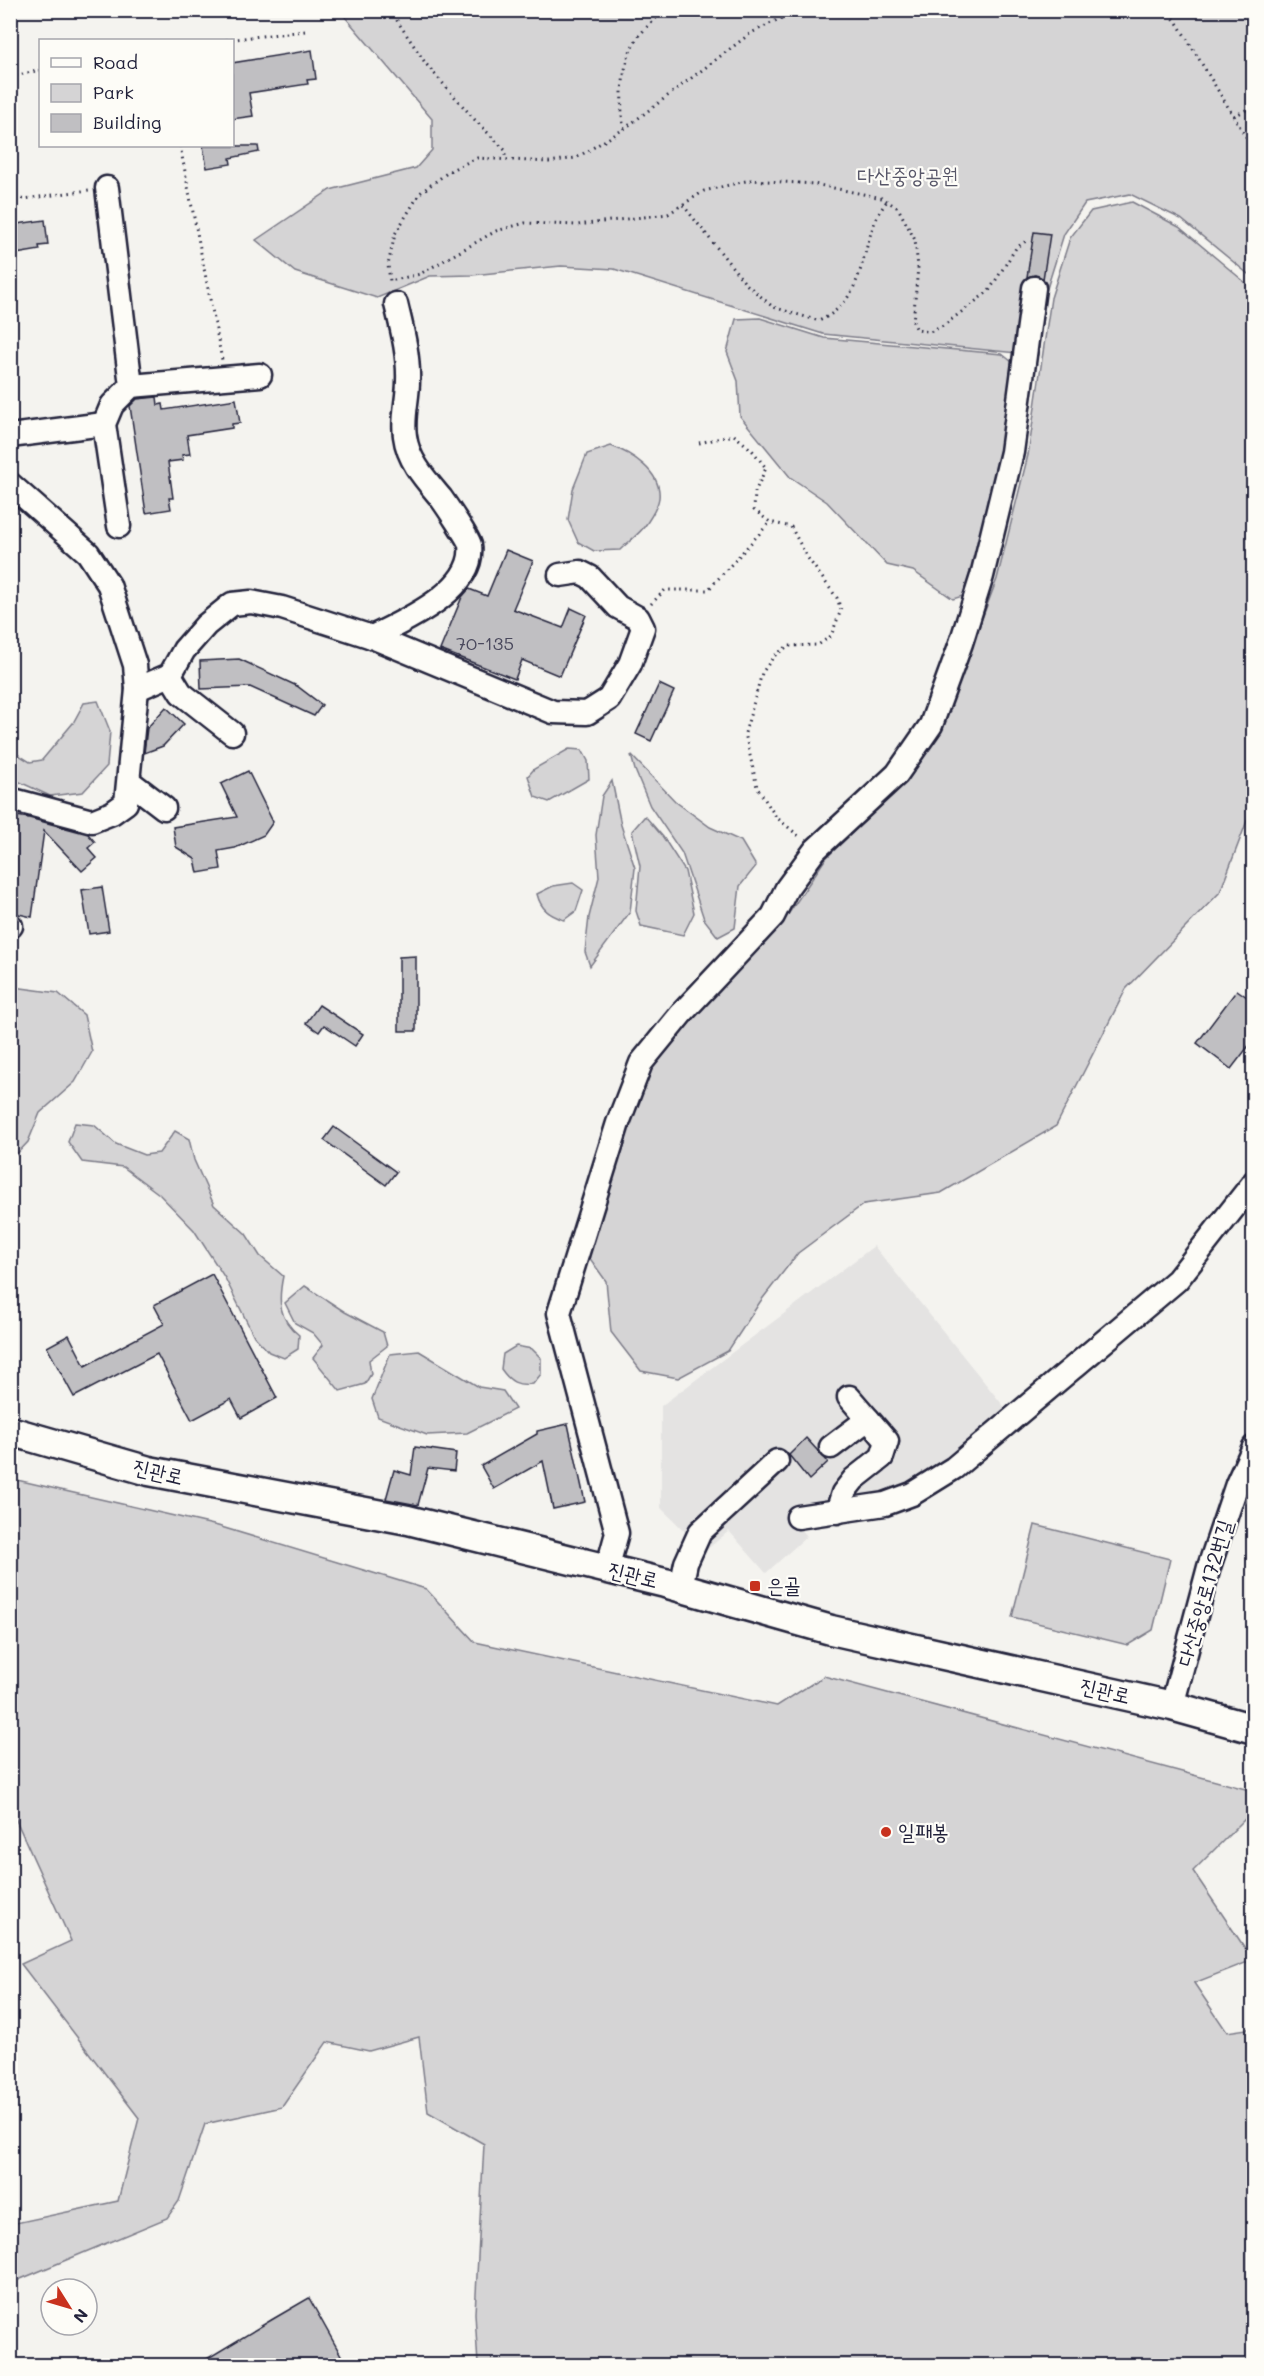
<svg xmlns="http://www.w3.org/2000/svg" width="1264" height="2376" font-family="Mali,'Poor Story',sans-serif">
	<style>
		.built { fill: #e4e3e2 }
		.green { fill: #d5d4d5; stroke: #7c7b88; stroke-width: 1.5 }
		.building { fill: #c0bfc2; stroke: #22223b; stroke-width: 1.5 }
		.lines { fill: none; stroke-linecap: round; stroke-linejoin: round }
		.minor-casing { stroke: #22223b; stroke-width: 27 }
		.major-casing { stroke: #22223b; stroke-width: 33 }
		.path { stroke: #22223b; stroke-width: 3; stroke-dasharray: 1.5 4.5; stroke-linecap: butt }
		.minor { stroke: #fdfcf7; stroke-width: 22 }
		.major { stroke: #fdfcf7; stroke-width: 28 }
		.poi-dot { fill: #c8321e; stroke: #fdfcf7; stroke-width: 2 }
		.labels { text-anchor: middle; stroke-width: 4.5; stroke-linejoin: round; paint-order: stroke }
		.number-label { font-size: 18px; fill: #4a495d }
		.park-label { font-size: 21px; fill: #585769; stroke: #fdfcf7 }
		.street-label { font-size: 21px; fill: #22223b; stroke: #fdfcf7 }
		.poi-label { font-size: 21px; fill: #22223b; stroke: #fdfcf7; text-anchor: start }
	</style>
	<rect width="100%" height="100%" fill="#f4f3ef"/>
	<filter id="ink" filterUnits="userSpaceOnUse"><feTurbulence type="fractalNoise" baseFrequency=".0167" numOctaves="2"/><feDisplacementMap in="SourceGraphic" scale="12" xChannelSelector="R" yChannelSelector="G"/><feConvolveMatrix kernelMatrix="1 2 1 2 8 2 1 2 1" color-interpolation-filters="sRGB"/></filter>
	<g filter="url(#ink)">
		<!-- built -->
		<path class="built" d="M874,1246L1006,1409L949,1458L909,1485L860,1501L785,1510L807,1536L766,1573L729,1531L705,1551L661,1508V1406Z"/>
		<!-- green -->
		<g class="green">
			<path d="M340,11H1253V278L1181,219L1130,194L1085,203L1064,234L1044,298L1038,355L823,334L614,269L561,266L472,275L430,276L377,298L295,272L256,240L330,190L416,168L432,150V119Z"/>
			<path d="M1132,202L1179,227L1253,289V805L1220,892L1126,989L1056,1126L941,1193L864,1204L798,1253L760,1302L728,1351L678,1378L641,1371L611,1332L606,1281L586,1253L649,1065L686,1019L783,922L826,858L907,781L940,729L997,579L1028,455L1051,298L1070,238L1091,211Z"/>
			<path d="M760,318L824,338L1002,354L1012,362L1002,451L966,595L953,599L913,571L887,565L827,502L790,477L740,416L738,381L727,352L736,319Z"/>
			<path d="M611,446C631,453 662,472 659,498C658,505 651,517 647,523C641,533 628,542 620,550L594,551L578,542L568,520L573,489L587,454Z"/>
			<path d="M98,701L110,731L107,766L83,792L50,796L11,778V750L30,762L42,760L73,723L84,703Z"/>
			<path d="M569,749L582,750L588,761L589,779L549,802L535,797L528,776L534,769Z"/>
			<path d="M631,755L676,802L710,827L741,841L756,866L740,886L735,928L718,937L704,919L682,853L650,806L635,770Z"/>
			<path d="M612,781L621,825L635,868L630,912L590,966L585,952L589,917L599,877L596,835L602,796Z"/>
			<path d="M645,816L663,837L685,871L694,913L683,935L641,926L636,911L640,866L632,831Z"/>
			<path d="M573,883L583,890L576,911L564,920C550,915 541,910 537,894L553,886Z"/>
			<path d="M14,987L58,993L84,1015L92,1052L75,1082L40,1113L28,1142L11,1160L10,990Z"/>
			<path d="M75,1123L94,1125L116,1144L144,1155L159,1153L175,1131L189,1139L194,1160L214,1205L246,1234L260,1256L283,1276C278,1300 278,1319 299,1335L298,1349L284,1358L269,1352L254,1336L225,1278L194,1230L159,1194L123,1167L82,1162L68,1142Z"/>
			<path d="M305,1286L345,1312L383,1332L387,1346L369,1360L371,1374L365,1384L340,1391L313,1358L323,1345L313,1333L295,1323L285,1303Z"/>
			<path d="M516,1346L532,1349L541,1358V1374L533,1384C517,1386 510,1382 501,1369L503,1354Z"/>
			<path d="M419,1351L479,1387L503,1391L515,1409L467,1433L427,1435L378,1417L372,1399L390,1354Z"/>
			<path d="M17,1480L218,1526L426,1589L475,1642L777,1706L824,1676L1253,1791V1811L1193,1871L1253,1960L1194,1983L1227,2032L1253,2028V2365H478L475,2313L484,2144L428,2112L419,2037L369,2051L327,2042L282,2107L205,2124L179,2201L167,2218L11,2283V2224L118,2201L139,2118L21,1964L71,1941L11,1809L10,1535Z"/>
			<path d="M1035,1525L1170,1559L1153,1630L1128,1645L1012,1617Z"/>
		</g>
		<!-- building -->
		<g class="building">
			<path d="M312,50L316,79L307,80L308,84L249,93L253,116L232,119V63Z"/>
			<path d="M203,146H258L259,152L230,158L231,164L207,168Z"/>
			<path d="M45,220L48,245L39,246L40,250L10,255V225Z"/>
			<path d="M1034,232L1050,234L1043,279L1035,275L1027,277Z"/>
			<path d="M157,397L158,405L163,404L164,410L236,399L240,423L232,424V428L187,435L190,454L182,455L183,460L168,462L173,498H169L171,509L146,513L130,406L137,399Z"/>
			<path d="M506,550L533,561L513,609L563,628L571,608L586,615L560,676L522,660L515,679L440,650L462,597L469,589L487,596Z"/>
			<path d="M239,659L297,686L322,705L314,716L250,687L201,689L200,661Z"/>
			<path d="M659,684L674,691L651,741L636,734Z"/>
			<path d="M166,707L184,724L163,746L144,753L147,728Z"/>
			<path d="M248,771L273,822L264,835L235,848L218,851L221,869L198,873L195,859L176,847L173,827L237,817L221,784Z"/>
			<path d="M10,815L29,818L88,834L95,842L88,848L97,858L82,871L44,831L32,917L10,912Z"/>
			<path d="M102,887L109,931L89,934L82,890Z"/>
			<path d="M416,956V1031H399V957Z"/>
			<path d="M1237,990L1254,1002V1039L1231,1069L1197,1043Z"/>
			<path d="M319,1005L363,1034L355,1046L324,1025L319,1032L306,1023Z"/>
			<path d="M334,1127L396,1172L386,1185L324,1140Z"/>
			<path d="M212,1274L277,1398L241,1418L231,1399L192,1420L157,1354L74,1397L47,1347L69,1335L85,1366L164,1324L154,1305Z"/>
			<path d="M568,1424L585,1502L553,1509L543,1461L494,1489L481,1466L537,1434V1431Z"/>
			<path d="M806,1438L828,1462L809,1480L789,1455Z"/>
			<path d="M415,1447L456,1453L454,1471L428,1468L418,1505L386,1499L394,1470L411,1475Z"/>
			<path d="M309,2298L347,2366H195L273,2319Z"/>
		</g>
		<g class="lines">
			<defs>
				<g id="minor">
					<path d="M107,188L131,386"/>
					<path d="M10,436L104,424"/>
					<path d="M10,484L88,553L109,585L135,665L137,689L126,803L112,813L92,821L10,799"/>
					<path d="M119,526L104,424L112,405L131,386L260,375"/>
					<path d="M372,637C404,621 476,590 470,545C469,539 446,505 441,498C426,480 408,461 405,436C402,418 408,399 408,381C409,355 402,329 396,304"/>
					<path d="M170,675L181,693L232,733"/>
					<path d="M137,689L170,675L184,650L206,625L232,604L251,602L282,608L372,637L553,712L587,713L609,699L630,664L643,628L638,618L618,607L590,577L580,572L560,575"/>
					<path d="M130,782L164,808"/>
					<path d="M10,926H11"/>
					<path d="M831,1447L868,1419"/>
					<path d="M837,1512L843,1493L854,1479L882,1457L887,1441L849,1397"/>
					<path d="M798,1517L885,1504L912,1494L954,1468L1177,1280L1254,1182"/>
					<path d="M607,1569L617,1533L559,1313L618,1123L641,1063L681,1014L773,916L787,888L815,850L897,774L931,725L961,643L982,576L1012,452L1034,288"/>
					<path d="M681,1587L686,1563L700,1532L777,1461"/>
					<path d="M1172,1706L1209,1567L1237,1484L1254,1447"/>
				</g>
				<path id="major" d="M10,1431L149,1471L408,1520L665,1583L831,1630L1172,1706L1254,1729"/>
			</defs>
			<!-- minor casing -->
			<use href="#minor" class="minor-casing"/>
			<!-- major casing -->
			<use href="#major" class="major-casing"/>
			<!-- path -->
			<g class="path">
				<path d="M390,10L426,64L475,120L505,150V159"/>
				<path d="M798,10L751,33L624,129L576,158L549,162L477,158L451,170L420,193L395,234L388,265L390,281L420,274L496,231L525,223L577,225L668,214L704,191L750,180L814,184L882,198L898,208L915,240L918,267L913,322L917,330L930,332L943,326L989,291L1016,248L1026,241"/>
				<path d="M1165,10L1176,21L1254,150"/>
				<path d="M226,40L305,31"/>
				<path d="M10,77L40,70"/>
				<path d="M1234,116L1254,106"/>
				<path d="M624,129C619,105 622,67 633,45C641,31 653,21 665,10"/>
				<path d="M180,146L222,360"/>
				<path d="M10,201L89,190"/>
				<path d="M683,205L745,283L773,307L819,321C872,296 856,242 887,201"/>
				<path d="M699,443L734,435L752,450L766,468L755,492L754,510L770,522L791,527L807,557L837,598L841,610L831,636L818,645L788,646L774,656L762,673L745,733L757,787L776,817L800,837"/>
				<path d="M651,604L665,590H708L770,522"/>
			</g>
			<!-- minor -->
			<use href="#minor" class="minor"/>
			<!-- major -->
			<use href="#major" class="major"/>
		</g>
	</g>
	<!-- markers -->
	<g class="poi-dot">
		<rect x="749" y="1580" width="12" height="12" rx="3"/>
		<circle cx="886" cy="1832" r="6"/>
	</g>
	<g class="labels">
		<!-- number labels -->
		<g class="number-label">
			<text x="485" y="650">70-135</text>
		</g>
		<!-- park labels -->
		<g class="park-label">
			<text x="908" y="183">다산중앙공원</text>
		</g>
		<!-- street labels -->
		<g class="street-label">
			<text transform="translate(158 1472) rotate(13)" y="7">진관로</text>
			<text transform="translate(633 1575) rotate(14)" y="7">진관로</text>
			<text transform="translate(1205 1593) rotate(-74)" y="7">다산중앙로172번길</text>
			<text transform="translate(1105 1691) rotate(13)" y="7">진관로</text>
		</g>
		<!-- poi labels -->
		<g class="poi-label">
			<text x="767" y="1593">은골</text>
			<text x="898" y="1839">일패봉</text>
		</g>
	</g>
	<!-- margin -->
	<rect width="1264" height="2376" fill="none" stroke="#fdfcf7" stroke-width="36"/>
	<rect x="18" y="18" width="1228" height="2340" fill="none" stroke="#22223b" stroke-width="2" filter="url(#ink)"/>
	<!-- legend -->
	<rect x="39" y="39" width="195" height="108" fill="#fdfcf7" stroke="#a5a5ac" stroke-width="1.5"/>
	<rect x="51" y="58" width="30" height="9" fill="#fdfcf7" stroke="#a5a5ac" stroke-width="1.5"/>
	<text x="93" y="69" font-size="18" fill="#22223b">Road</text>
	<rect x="51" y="84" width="30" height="18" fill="#d5d4d5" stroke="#a5a5ac" stroke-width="1.5"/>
	<text x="93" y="99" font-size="18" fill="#22223b">Park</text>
	<rect x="51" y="114" width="30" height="18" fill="#c0bfc2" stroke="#a5a5ac" stroke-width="1.5"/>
	<text x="93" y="129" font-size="18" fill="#22223b">Building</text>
	<!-- north arrow -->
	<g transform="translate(69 2307) rotate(127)"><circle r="28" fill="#fdfcf7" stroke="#a5a5ac" stroke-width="1.5"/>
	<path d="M0-4.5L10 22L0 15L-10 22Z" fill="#c8321e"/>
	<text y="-9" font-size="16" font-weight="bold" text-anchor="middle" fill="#22223b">N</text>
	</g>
</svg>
